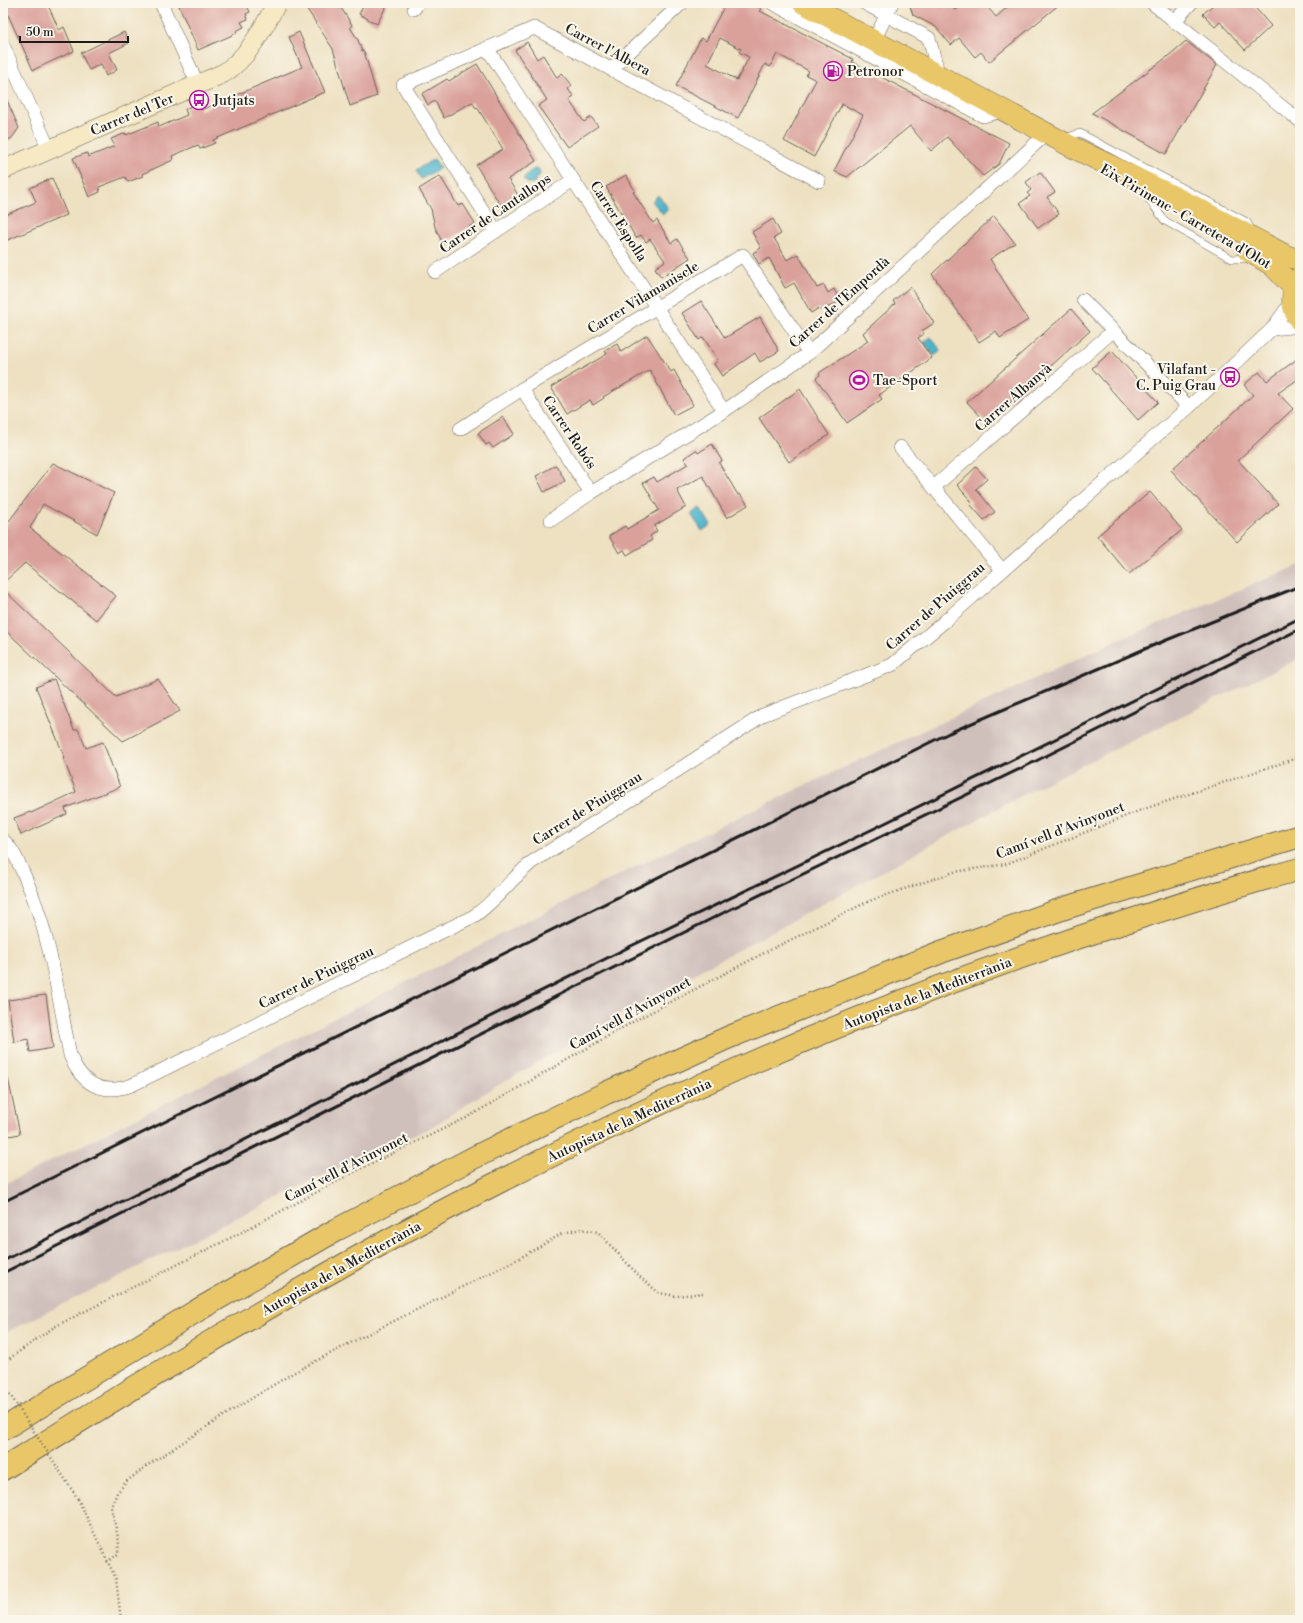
<svg xmlns="http://www.w3.org/2000/svg" width="1303" height="1623" font-family="'Libre Bodoni',serif">
	<style>
		.industrial { fill: #d0c0bc }
		.water { fill: #4cb4ca; stroke: #346873 }
		.building { fill: #daa19b; fill-rule: evenodd }
		.lines { fill: none; stroke-linecap: round; stroke-linejoin: round }
		.lane-casing { stroke: #666156; stroke-width: 8 }
		.street-casing { stroke: #666156; stroke-width: 14 }
		.secondary-casing { stroke: #666156; stroke-width: 20 }
		.primary-casing { stroke: #666156; stroke-width: 22 }
		.highway-casing { stroke: #666156; stroke-width: 24 }
		.path { stroke: #666156; stroke-width: 2.5; stroke-dasharray: 1 3; stroke-linecap: butt }
		.lane { stroke: #fff; stroke-width: 7 }
		.street { stroke: #fff; stroke-width: 13 }
		.secondary { stroke: #f6e9c3; stroke-width: 19 }
		.primary { stroke: #e9c769; stroke-width: 21 }
		.highway { stroke: #e9c769; stroke-width: 22 }
		.rail { stroke: #1c1c1c; stroke-width: 3 }
		.path-bridge { stroke: #666156; stroke-width: 2.5; stroke-dasharray: 1 3; stroke-linecap: butt }
		.labels { text-anchor: middle; stroke-width: 4; stroke-linejoin: round; paint-order: stroke }
		.street-label { font-size: 14px; fill: #1c1c1c; stroke: #fbf7ec }
		.poi-label { font-size: 14px; fill: #1c1c1c; stroke: #fbf7ec; text-anchor: start }
	</style>
	<rect width="100%" height="100%" fill="#fbf7ec"/>
	<filter id="ink" filterUnits="userSpaceOnUse"><feTurbulence type="fractalNoise" baseFrequency=".025" numOctaves="2"/><feDisplacementMap in="SourceGraphic" scale="8" xChannelSelector="R" yChannelSelector="G"/><feConvolveMatrix kernelMatrix="1 2 1 2 8 2 1 2 1" color-interpolation-filters="sRGB"/></filter>
	<filter id="wash" filterUnits="userSpaceOnUse"><feTurbulence type="fractalNoise" baseFrequency=".012" numOctaves="4" result="noise"/><feDisplacementMap in="SourceGraphic" scale="16" xChannelSelector="R" yChannelSelector="G"/><feGaussianBlur stdDeviation="0.9" result="paint"/><feColorMatrix in="noise" values="0 0 0 0 0 0 0 0 0 0 0 0 0 0 0 0 0 1.4 0 .05"/><feComposite in="paint" operator="in"/></filter>
	<g filter="url(#wash)">
		<rect width="100%" height="100%" fill="#eee1c2"/>
		<!-- industrial -->
		<path class="industrial" d="M1300,565V658L1030,791L626,1011L478,1097L428,1129L307,1183L3,1334V1185L637,866L808,784L1114,642Z"/>
		<!-- water -->
		<g class="water">
			<path d="M434,159L440,168L421,179L416,170Z"/>
			<path d="M534,169H539L540,174L534,183H527L523,179L528,173Z"/>
			<path d="M658,195L669,209L663,214L652,201Z"/>
			<path d="M931,337L941,351L934,356L924,342Z"/>
			<path d="M700,508L711,525L702,531L691,514Z"/>
		</g>
		<g id="blocks">
			<!-- building -->
			<g class="building">
				<path d="M16,3H47L59,30L64,27L74,51L33,70L5,8Z"/>
				<path d="M186,3H246L250,12L246,14L248,19L241,22L244,27L236,31L237,33L198,50L179,6Z"/>
				<path d="M303,3H338L352,25L350,27L358,40L362,51H364L377,96L350,106L333,49Z"/>
				<path d="M365,3H388L377,24L359,14Z"/>
				<path d="M726,3H751L762,9L760,11L853,59L852,62L1009,143L999,164L983,176L947,137L931,151L910,126L847,177L834,171L863,115L842,104L814,157L784,141L816,80L806,75L809,71L777,54L770,67L765,64L738,118L676,86L701,38L706,41ZM720,38L741,49L739,52L749,57L737,80L707,64Z"/>
				<path d="M909,3H942L956,10L965,3H984L996,17L1012,3H1061L989,62L981,52L975,57L959,38L951,45L936,27L913,15Z"/>
				<path d="M1215,3H1251L1271,26L1245,50L1220,22L1215,27L1203,14Z"/>
				<path d="M124,32L129,43L109,53L117,70L106,76L101,64L89,70L81,53Z"/>
				<path d="M299,32L325,92L213,140L215,143L200,149L198,145L172,156L173,160L142,174L143,176L128,182L125,177L99,187L100,192L89,197L73,158L87,153L88,157L115,146L111,139L126,133V135L158,122L159,127L187,115L185,109L198,103L201,110L302,67L289,37Z"/>
				<path d="M1186,41L1217,65L1166,154L1092,113L1167,57Z"/>
				<path d="M527,42L537,59L543,55L557,78L562,74L572,86L568,89L574,97L569,100L584,122L591,117L598,126L567,147L538,106L547,100L515,50Z"/>
				<path d="M477,64L536,161L508,179L518,195L501,206L476,165L503,149L477,107L476,108L472,102L444,118L435,101L428,105L422,94L447,79L449,81Z"/>
				<path d="M3,91L19,128L12,138L3,143Z"/>
				<path d="M1040,172L1055,192L1047,197L1059,214L1038,228L1020,203L1030,196L1027,193L1031,190L1026,182Z"/>
				<path d="M626,175L635,191L633,192L653,223L657,220L671,243L677,239L690,258L661,277L655,268L665,261L650,239L646,242L641,235L636,238L606,187Z"/>
				<path d="M440,176L458,206L463,204L475,223L443,244L435,227L431,209L419,189Z"/>
				<path d="M52,178L67,215L3,242V216L36,202L30,188Z"/>
				<path d="M994,216L1015,243L990,259L1028,320L1000,338L996,331L979,342L932,274Z"/>
				<path d="M773,219L781,234L774,238L787,260L798,254L817,288L824,285L828,293L834,289L840,301L821,311L819,308L811,313L794,283L785,288L769,258L759,264L753,253L761,248L752,232Z"/>
				<path d="M910,287L934,323L922,331L924,334L918,338L932,358L879,395L882,399L847,423L816,378L820,375L819,373L868,341L863,333L895,304L893,301Z"/>
				<path d="M701,301L725,338L760,317L779,351L760,362L755,353L722,376L714,364L718,360L703,337L699,340L682,313Z"/>
				<path d="M1071,309L1090,331L987,423L967,402Z"/>
				<path d="M647,335L671,372L674,370L693,405L674,415L650,370L603,397L604,398L593,405L590,400L567,414L551,387L607,354L605,351L617,344L621,352Z"/>
				<path d="M1112,351L1158,402L1138,420L1092,368Z"/>
				<path d="M1300,357V378L1278,393L1293,409L1238,460L1278,504L1237,542L1171,470L1253,395L1244,385L1259,372L1267,381Z"/>
				<path d="M800,389L829,435L789,462L759,418Z"/>
				<path d="M503,417L514,434L493,448L489,443L486,445L478,433Z"/>
				<path d="M712,444L722,461L719,463L738,495L740,494L748,505L727,518L703,476L677,490L686,507L654,526L657,531L650,536L652,540L627,555L624,550L619,553L609,536L625,526L627,529L659,510L643,483L654,477L657,482L688,464L684,458L696,450L698,453Z"/>
				<path d="M53,463L114,493L97,534L43,504L30,528L116,596L96,620L25,563L3,583V529Z"/>
				<path d="M556,465L565,481L544,492L536,476Z"/>
				<path d="M976,467L987,479L976,489L995,512L984,520L970,504L972,502L957,485Z"/>
				<path d="M1150,492L1182,530L1129,574L1097,536Z"/>
				<path d="M3,589L116,697L158,679L180,711L123,741L3,628Z"/>
				<path d="M54,679L74,730L78,729L86,748L103,742L120,787L65,808L67,814L21,835L14,818L30,812L31,813L76,792L63,757L64,756L36,687Z"/>
				<path d="M46,995L53,1048L30,1052L28,1039L14,1042L8,1000Z"/>
				<path d="M8,1078L20,1134L3,1137V1079Z"/>
			</g>
		</g>
	</g>
	<g filter="url(#ink)">
		<use href="#blocks" fill-opacity="0" stroke="#666156" stroke-width="1"/>
		<g class="lines">
			<defs>
				<g id="lane">
					<path d="M1065,138L1080,133L1247,222L1252,231"/>
					<path d="M1144,193L1165,221L1232,259L1250,258"/>
				</g>
				<g id="street">
					<path d="M161,3L198,85"/>
					<path d="M772,3L983,116L1002,111"/>
					<path d="M864,3L929,38L939,76"/>
					<path d="M1152,3L1300,121"/>
					<path d="M414,9L418,3"/>
					<path d="M1174,22L1191,3"/>
					<path d="M874,41L892,3"/>
					<path d="M3,45L49,149"/>
					<path d="M487,48L724,411"/>
					<path d="M611,69L682,3"/>
					<path d="M496,231L403,85L534,28L819,181"/>
					<path d="M435,272L573,180"/>
					<path d="M1083,300L1189,407"/>
					<path d="M1272,329L1300,326"/>
					<path d="M522,389L591,493"/>
					<path d="M460,429L522,389L743,255L809,353"/>
					<path d="M900,447L1002,570"/>
					<path d="M934,487L1113,331"/>
					<path d="M551,520L591,493L724,411L809,353L1046,134"/>
					<path d="M3,840C14,850 19,864 25,877C50,933 58,995 70,1055C81,1084 102,1096 132,1085L474,916C496,901 511,879 532,862L678,770L763,715L892,665L945,621L1189,407L1272,329L1292,301"/>
				</g>
				<path id="secondary" d="M3,170L224,73C250,56 262,29 277,3"/>
				<g id="primary">
					<path d="M803,3L1074,148L1195,207L1287,256L1300,260"/>
					<path d="M1248,251L1272,265L1294,288"/>
					<path d="M1300,277C1290,291 1290,307 1300,321"/>
				</g>
				<g id="highway">
					<path d="M3,1429L198,1310L336,1230L475,1157L606,1093L727,1038L941,952L1065,908L1300,836"/>
					<path d="M3,1469C117,1397 232,1327 349,1262C602,1121 866,1004 1141,917C1194,900 1247,883 1300,869"/>
				</g>
			</defs>
			<!-- lane casing -->
			<use href="#lane" class="lane-casing"/>
			<!-- street casing -->
			<use href="#street" class="street-casing"/>
			<!-- secondary casing -->
			<use href="#secondary" class="secondary-casing"/>
			<!-- primary casing -->
			<use href="#primary" class="primary-casing"/>
			<!-- highway casing -->
			<use href="#highway" class="highway-casing"/>
			<!-- path -->
			<g class="path">
				<path d="M3,1363L54,1327L244,1231L362,1168L466,1118L638,1019L764,953L869,901L954,872L1006,864L1141,810L1300,757"/>
				<path d="M78,1499L116,1579L121,1620"/>
				<path d="M107,1562L118,1554L119,1541L111,1507L117,1493L127,1481L148,1465L228,1413L293,1373L360,1338L518,1259L563,1233L581,1229L598,1232L641,1278L659,1293L677,1296L703,1293"/>
			</g>
			<!-- lane -->
			<use href="#lane" class="lane"/>
			<!-- street -->
			<use href="#street" class="street"/>
			<!-- secondary -->
			<use href="#secondary" class="secondary"/>
			<!-- primary -->
			<use href="#primary" class="primary"/>
			<!-- highway -->
			<use href="#highway" class="highway"/>
			<!-- rail -->
			<g class="rail">
				<path d="M3,1202L949,733L1147,648L1300,586"/>
				<path d="M3,1261L629,947L875,828L1300,618"/>
				<path d="M3,1273L735,907L1028,765L1300,629"/>
			</g>
			<!-- path-bridge -->
			<path class="path-bridge" d="M3,1384L78,1499"/>
		</g>
	</g>
	<!-- icons -->
	<defs>
		<symbol id="fuel-ring" viewBox="-11 -11 22 22"><circle r="9.5" fill="#fbf7ec" stroke="#b5179e" stroke-width="1.5"/><path d="M-5.5-6h7V0h2V4h1.3V-2.5L3-4.5l.8-.8L6-3V5H2.5V1h-1V6h-7ZM-4.2-4.7v3.2H.2V-4.7Z" fill="#b5179e"/></symbol>
		<symbol id="bus-ring" viewBox="-11 -11 22 22"><circle r="9.5" fill="#fbf7ec" stroke="#b5179e" stroke-width="1.5"/><path d="M-5-6H5V4H4V6H2V4H-2V6H-4V4H-5ZM-3.5-4V0h7V-4ZM-3.5 1.2v1.5H-2V1.2ZM2 1.2v1.5H3.5V1.2Z" fill="#b5179e"/></symbol>
		<symbol id="stadium-ring" viewBox="-11 -11 22 22"><circle r="9.5" fill="#fbf7ec" stroke="#b5179e" stroke-width="1.5"/><path d="M0-5a6.5 5 0 1 0 0 10a6.5 5 0 1 0 0-10ZM-3.5-1.8h7v3.6h-7Z" fill="#b5179e"/></symbol>
	</defs>
	<g fill-rule="evenodd">
		<use href="#fuel-ring" x="822" y="60" width="22" height="22"/>
		<use href="#bus-ring" x="188" y="89" width="22" height="22"/>
		<use href="#bus-ring" x="1219" y="366" width="22" height="22"/>
		<use href="#stadium-ring" x="848" y="369" width="22" height="22"/>
	</g>
	<g class="labels">
		<!-- street labels -->
		<g class="street-label">
			<text transform="translate(608 49) rotate(28)" y="5">Carrer l'Albera</text>
			<text transform="translate(132 114) rotate(-23)" y="5">Carrer del Ter</text>
			<text transform="translate(495 213) rotate(-34)" y="5">Carrer de Cantallops</text>
			<text transform="translate(1186 216) rotate(30)" y="5">Eix Pirinenc - Carretera d'Olot</text>
			<text transform="translate(619 221) rotate(57)" y="5">Carrer Espolla</text>
			<text transform="translate(643 297) rotate(-31)" y="5">Carrer Vilamaniscle</text>
			<text transform="translate(839 302) rotate(-42)" y="5">Carrer de l'Empordà</text>
			<text transform="translate(1013 397) rotate(-41)" y="5">Carrer Albanyà</text>
			<text transform="translate(570 432) rotate(56)" y="5">Carrer Robós</text>
			<text transform="translate(935 606) rotate(-41)" y="5">Carrer de Piuiggrau</text>
			<text transform="translate(587 808) rotate(-32)" y="5">Carrer de Piuiggrau</text>
			<text transform="translate(1060 830) rotate(-21)" y="5">Camí vell d'Avinyonet</text>
			<text transform="translate(316 977) rotate(-26)" y="5">Carrer de Piuiggrau</text>
			<text transform="translate(927 993) rotate(-21)" y="5">Autopista de la Mediterrània</text>
			<text transform="translate(630 1013) rotate(-29)" y="5">Camí vell d'Avinyonet</text>
			<text transform="translate(629 1120) rotate(-25)" y="5">Autopista de la Mediterrània</text>
			<text transform="translate(346 1167) rotate(-27)" y="5">Camí vell d'Avinyonet</text>
			<text transform="translate(341 1268) rotate(-29)" y="5">Autopista de la Mediterrània</text>
		</g>
		<!-- poi labels -->
		<g class="poi-label">
			<text x="847" y="76">Petronor</text>
			<text x="213" y="105">Jutjats</text>
			<text x="1216" y="374" text-anchor="end">Vilafant -<tspan x="1216" dy="16">C. Puig Grau</tspan></text>
			<text x="873" y="385">Tae-Sport</text>
		</g>
	</g>
	<!-- margin -->
	<rect width="1303" height="1623" fill="none" stroke="#fbf7ec" stroke-width="16"/>
	<!-- scale -->
	<path d="M20 36v6h108v-6" fill="none" stroke="#1c1c1c" stroke-width="2"/>
	<text x="26" y="36" font-size="12" fill="#1c1c1c" stroke="#fbf7ec" stroke-width="3" paint-order="stroke">50 m</text>
</svg>
